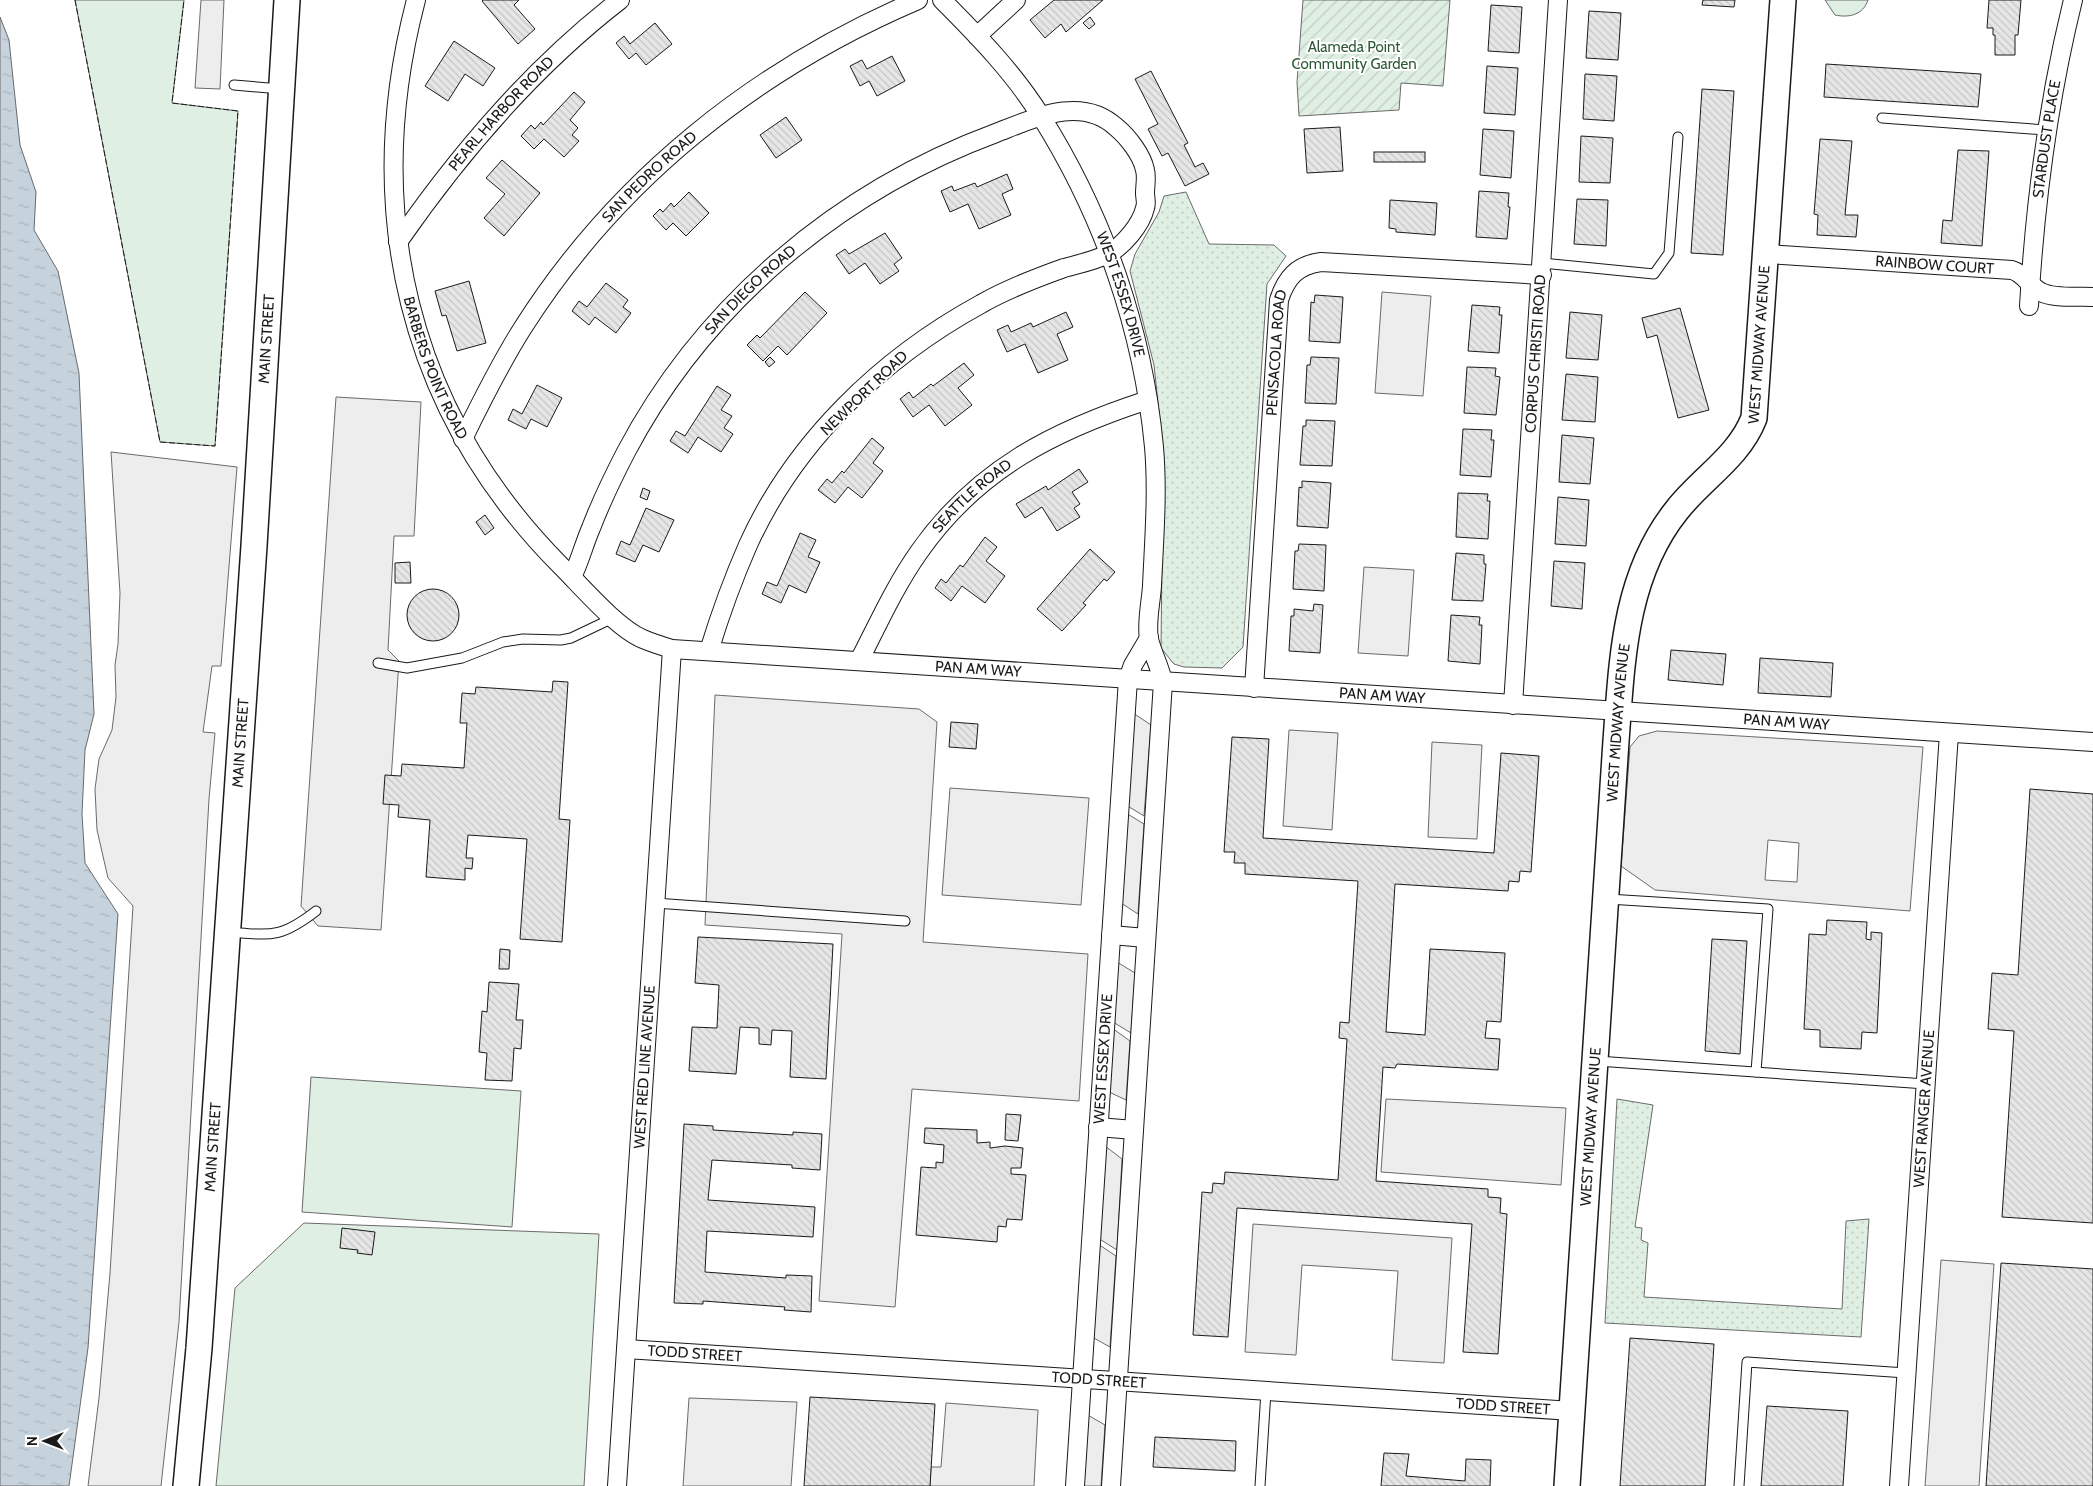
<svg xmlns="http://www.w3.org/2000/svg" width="2093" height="1486" font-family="Cabin,sans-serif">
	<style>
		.grass { fill: url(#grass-dots); stroke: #6a6a6a }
		.park { fill: #e0efe3; stroke: #6a6a6a }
		.garden { fill: url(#garden-furrows); stroke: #6a6a6a }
		.parking { fill: #ededed; stroke: #6a6a6a; fill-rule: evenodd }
		.water { fill: url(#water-ripples); stroke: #6a6a6a }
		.building { fill: url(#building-back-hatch); stroke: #1a1a1a }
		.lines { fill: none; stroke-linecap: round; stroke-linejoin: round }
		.lane-casing { stroke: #1a1a1a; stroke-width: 11 }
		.street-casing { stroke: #1a1a1a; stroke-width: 20 }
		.secondary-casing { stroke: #1a1a1a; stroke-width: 28 }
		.lane { stroke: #fff; stroke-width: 9 }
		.street { stroke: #fff; stroke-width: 18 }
		.secondary { stroke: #fff; stroke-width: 25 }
		.fence { stroke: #1a1a1a; stroke-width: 1; stroke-dasharray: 6 2.5; stroke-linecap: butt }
		.labels { text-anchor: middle; stroke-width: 4; stroke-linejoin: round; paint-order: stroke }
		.park-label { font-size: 15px; fill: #2b5a34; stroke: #fff }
		.street-label { font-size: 15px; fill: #1a1a1a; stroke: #fff }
	</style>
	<defs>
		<pattern id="grass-dots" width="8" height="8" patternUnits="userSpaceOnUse" patternTransform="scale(1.25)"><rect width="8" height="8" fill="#e0efe3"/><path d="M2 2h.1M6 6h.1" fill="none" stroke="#c0ccc2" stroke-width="1.8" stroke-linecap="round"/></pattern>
		<pattern id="garden-furrows" width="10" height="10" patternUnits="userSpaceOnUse" patternTransform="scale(1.25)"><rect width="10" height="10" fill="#e0efe3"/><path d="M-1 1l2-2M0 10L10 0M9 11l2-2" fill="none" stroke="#c0ccc2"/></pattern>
		<pattern id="water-ripples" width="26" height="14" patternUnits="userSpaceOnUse" patternTransform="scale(1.25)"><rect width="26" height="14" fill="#c6d2dc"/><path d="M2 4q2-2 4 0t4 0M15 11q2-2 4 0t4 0" fill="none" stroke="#aab4bc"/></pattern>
		<pattern id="building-back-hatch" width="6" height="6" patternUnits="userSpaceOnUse" patternTransform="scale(1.25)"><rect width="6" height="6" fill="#e6e6e6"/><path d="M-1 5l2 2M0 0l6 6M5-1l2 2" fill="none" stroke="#c5c5c5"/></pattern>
	</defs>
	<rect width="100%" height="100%" fill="#fff"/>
	<!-- grass -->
	<g class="grass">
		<path d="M1186,192L1209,244L1274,245L1286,256L1267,284L1243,647L1222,668L1184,667L1174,664L1161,648L1163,450L1154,365L1130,271L1135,254L1159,212L1164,196Z"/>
		<path d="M1617,1099L1653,1105L1635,1227L1642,1228L1641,1240L1648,1243L1644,1297L1842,1309L1846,1221L1869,1219L1861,1337L1605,1323Z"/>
	</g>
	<!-- park -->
	<g class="park">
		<path d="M75,0H184L172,103L238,111L215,446L160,442Z"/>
		<path d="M1825,0H1868C1863,15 1849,18 1835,15Z"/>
		<path d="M311,1077L521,1091L512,1227L302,1212Z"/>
		<path d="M304,1223L599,1234L584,1486H216L235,1288Z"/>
	</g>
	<!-- garden -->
	<path class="garden" d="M1303,0H1450L1443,86L1401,83L1399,110L1299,116L1297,82Z"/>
	<!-- parking -->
	<g class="parking">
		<path d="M201,0H224L220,89L195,88Z"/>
		<path d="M1382,292L1431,296L1423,396L1375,393Z"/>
		<path d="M336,397L421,402L414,536H394L388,650L399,661L381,930L318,926L301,906Z"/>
		<path d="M111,452L237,467L221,666H212L203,732L215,733L209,799L179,1322L161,1486H88L99,1398L110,1273L133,906L108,878L97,830L95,789L99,759L112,730L116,697L115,665L118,644L120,593Z"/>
		<path d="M1364,567L1414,570L1408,656L1358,653Z"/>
		<path d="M715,695L919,709L937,722L923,942L1088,954L1079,1101L912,1089L895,1307L819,1301L842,934L705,925Z"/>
		<path d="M1133,713L1151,725L1144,816L1126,805Z"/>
		<path d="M1289,730L1338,733L1332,830L1283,826Z"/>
		<path d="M1657,731L1923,747L1910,911L1655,890L1621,866L1630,747L1639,736ZM1768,840L1799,843L1797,882L1765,880Z"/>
		<path d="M1432,742L1482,745L1477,839L1428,837Z"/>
		<path d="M950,788L1089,798L1081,905L942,895Z"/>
		<path d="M1126,813L1144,824L1138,914L1121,903Z"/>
		<path d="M1117,962L1135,973L1131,1033L1113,1022Z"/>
		<path d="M1112,1028L1130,1041L1126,1100L1107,1091Z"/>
		<path d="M1386,1099L1566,1108L1561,1185L1381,1172Z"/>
		<path d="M1105,1146L1122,1159L1117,1250L1098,1238Z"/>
		<path d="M1253,1224L1452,1238L1444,1363L1392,1360L1398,1271L1302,1265L1296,1355L1245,1352Z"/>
		<path d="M1098,1244L1116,1256L1110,1347L1092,1337Z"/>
		<path d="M1941,1260L1994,1264L1979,1486H1925Z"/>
		<path d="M689,1398L797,1402L791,1486H683Z"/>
		<path d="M946,1403L1038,1410L1034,1486H930L931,1467H941Z"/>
		<path d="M1086,1414L1105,1425L1101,1486H1081Z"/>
	</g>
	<!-- water -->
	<path class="water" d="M0,17L9,40L20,145L36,192L34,230L58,271L79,373L94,714L85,750L82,814L85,863L118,914L88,1348L69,1486H0Z"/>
	<!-- building -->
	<g class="building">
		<path d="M483,0H519L514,5L535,29L518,44L482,1Z"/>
		<path d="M1054,0H1103L1066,32L1061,24L1045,38L1030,20Z"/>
		<path d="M1703,0H1735L1734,7L1702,5Z"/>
		<path d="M1989,0H2021L2018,35H2015V55H1995V35H1993V28H1987Z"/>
		<path d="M1491,5L1522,7L1519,53L1488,51Z"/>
		<path d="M1589,11L1621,13L1618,60L1586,58Z"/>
		<path d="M1090,17L1095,24L1089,29L1083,23Z"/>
		<path d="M655,23L672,44L646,65L636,53L629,59L616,43L624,36L630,44Z"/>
		<path d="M454,41L495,68L483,86L465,74L448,101L425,86Z"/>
		<path d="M892,56L905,81L877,96L869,81L860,86L850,66L862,60L867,69Z"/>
		<path d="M1826,64L1981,74L1978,107L1824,97Z"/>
		<path d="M1487,66L1518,68L1515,115L1484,113Z"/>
		<path d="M1151,71L1188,143L1184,145L1195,167L1203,163L1209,174L1185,186L1168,153L1162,156L1148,129L1158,124L1135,79Z"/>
		<path d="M1585,74L1617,76L1614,121L1583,119Z"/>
		<path d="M1702,89L1734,91L1723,255L1691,253Z"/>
		<path d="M574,92L585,102L570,120L578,128L572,135L579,141L564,157L544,139L534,149L521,136L531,125L535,129L541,122L543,125Z"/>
		<path d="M786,117L802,140L776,158L760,135Z"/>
		<path d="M1340,127L1343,171L1307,173L1304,129Z"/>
		<path d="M1483,129L1514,131L1511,178L1480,175Z"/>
		<path d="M1581,136L1613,138L1610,183L1579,182Z"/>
		<path d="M1820,139L1852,141L1845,215H1858L1856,237L1817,235L1818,215L1814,214Z"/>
		<path d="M1958,150L1989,151L1982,246L1941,243L1943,220L1952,221Z"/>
		<rect x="1374" y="152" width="51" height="10"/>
		<path d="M502,160L540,193L504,236L484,218L505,194L486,178Z"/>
		<path d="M1007,174L1013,189L1002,194L1011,215L979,229L968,204L950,212L941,191L952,186L954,191L975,183L977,187Z"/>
		<path d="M1479,191L1509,193L1508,207H1510L1507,239L1476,237Z"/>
		<path d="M689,192L709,213L686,236L673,223L666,230L653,216L660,209L663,212L671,203L674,207Z"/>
		<path d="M1577,199L1608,200L1606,246L1574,244Z"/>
		<path d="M1390,200L1437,203L1435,235L1396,232V229L1389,228Z"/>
		<path d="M885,233L902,258L894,264L899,271L880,284L865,263L849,274L836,255L845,249L849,254Z"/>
		<path d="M469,281L486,343L457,351L446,315L442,316L435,291Z"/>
		<path d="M606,283L628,300L623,307L631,313L616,333L595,317L589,325L572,311L579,301L587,307Z"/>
		<path d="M805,292L827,313L787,355L778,346L763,361L747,345L757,335L760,338Z"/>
		<path d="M1315,295L1343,297L1340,343L1309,341L1311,302L1314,303Z"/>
		<path d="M1472,305L1500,307L1499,315H1502L1499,353L1468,351Z"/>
		<path d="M1680,308L1709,410L1678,418L1657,335L1647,338L1642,318Z"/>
		<path d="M1066,312L1073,327L1057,334L1068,360L1038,373L1025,344L1007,352L997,330L1008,325L1011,332L1031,323L1033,327Z"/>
		<path d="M1570,312L1602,315L1598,360L1566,358Z"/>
		<path d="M770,357L775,362L769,367L765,362Z"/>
		<path d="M1311,357L1339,358L1336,404L1305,403L1307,365H1310Z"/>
		<path d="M964,363L974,375L958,388L972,405L945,426L929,405L913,417L900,399L909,392L913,398L931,384L933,386Z"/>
		<path d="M1467,367L1496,368L1495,376L1500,377L1496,415L1464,413Z"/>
		<path d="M1566,374L1598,377L1595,422L1562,420Z"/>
		<path d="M537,385L562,398L547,427L531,419L526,429L508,420L513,409L522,414Z"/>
		<path d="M717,386L731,395L721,410L732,416L724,428L733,434L721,452L698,437L688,453L670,441L676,431L685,436Z"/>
		<path d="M1306,420L1335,421L1332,466L1300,465L1303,426H1306Z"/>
		<path d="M1463,429L1492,430L1491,440H1494L1491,477L1460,475Z"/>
		<path d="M1562,435L1594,438L1590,484L1559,482Z"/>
		<path d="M872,438L884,448L873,463L883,471L862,498L848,487L835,503L818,490L827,479L832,483L842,471L844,473Z"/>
		<path d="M1079,469L1088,482L1072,492L1080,504L1074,508L1080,517L1057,531L1042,507L1025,518L1016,504L1046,486L1048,490Z"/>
		<path d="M1302,481L1331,483L1328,528L1297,526L1299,487L1302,488Z"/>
		<path d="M643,488L650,491L647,500L640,497Z"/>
		<path d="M1458,493L1488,494L1487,501H1490L1488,539L1456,537Z"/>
		<path d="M1558,497L1589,500L1586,546L1555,544Z"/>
		<path d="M646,508L674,520L659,552L643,545L635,562L616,554L621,541L630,545Z"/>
		<path d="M485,515L494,528L485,535L476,522Z"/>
		<path d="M800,533L816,540L808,557L820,562L806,593L789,585L781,603L762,594L767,582L777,586Z"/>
		<path d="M985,537L997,547L986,561L1005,576L985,603L962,586L951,601L935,588L941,579L946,583L960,565L963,567Z"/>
		<path d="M1299,544L1326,545L1324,591L1293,589L1295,551H1298Z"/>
		<path d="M1090,549L1115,572L1107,581L1104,579L1083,603L1086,605L1062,631L1037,609Z"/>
		<path d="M1456,553L1484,555V564H1486L1483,601L1452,600Z"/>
		<path d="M1554,561L1585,563L1582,609L1551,606Z"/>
		<path d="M410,562L411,583H395V563Z"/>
		<circle cx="433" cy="615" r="26"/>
		<path d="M1314,604L1323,605L1320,653L1289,651L1291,616H1294V609L1313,611Z"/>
		<path d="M1451,615L1480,617L1479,625H1482L1480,664L1448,661Z"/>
		<path d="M1671,650L1726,654L1723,685L1668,680Z"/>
		<path d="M1760,658L1833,663L1831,697L1758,693Z"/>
		<path d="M553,681L568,682L559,819L570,820L562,942L520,939L527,839L468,835L466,858H473L472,869L465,868V880L426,877L430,820L398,817L399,805L383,804L385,775L401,776L402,764L464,768L467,723H460L462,693L475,694L476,687L552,692Z"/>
		<path d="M951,722L978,724L976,749L949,747Z"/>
		<path d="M1232,737L1269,739L1263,838L1494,853L1501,753L1539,756L1531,872L1520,871L1519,882L1509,881L1508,891L1395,884L1386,1032L1425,1035L1430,949L1505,953L1501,1022L1487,1021L1485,1038L1500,1039L1498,1070L1397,1064L1395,1068L1383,1067L1376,1181L1488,1189V1197L1501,1198L1500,1213L1507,1214L1498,1354L1463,1352L1472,1224L1237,1208L1228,1337L1193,1335L1202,1192L1212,1193L1213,1183L1224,1184L1225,1172L1338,1180L1347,1039L1339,1038L1340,1022L1349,1023L1358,881L1245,874V863H1234L1235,852H1224Z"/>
		<path d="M2030,789L2093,794V1223L2002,1217L2014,1031L1988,1029L1992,973L2018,975Z"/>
		<path d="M1827,920L1867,922L1866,939L1871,940V932L1882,933L1877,1033L1862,1032L1861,1049L1820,1047V1030L1804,1029L1809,934L1826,935Z"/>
		<path d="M698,937L833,944L826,1079L790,1077L792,1031L772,1030L771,1045L759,1044V1028L740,1027L736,1074L689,1071L692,1027L717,1028L719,985L695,983Z"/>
		<path d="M1712,939L1747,941L1740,1054L1705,1051Z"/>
		<path d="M500,949L510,950L509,969H499Z"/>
		<path d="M489,982L519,984L516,1020H523L521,1049L514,1048L512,1081L485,1080L487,1053L479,1052L482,1011L487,1012Z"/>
		<path d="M1006,1114L1021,1115L1018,1141L1005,1140Z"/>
		<path d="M684,1124L713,1126V1130L793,1135V1132L822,1134L820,1170L792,1168V1165L712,1160L708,1200L815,1207L813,1237L707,1231L705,1272L786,1278V1275L812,1276L811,1312L784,1310L785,1307L703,1301V1304L674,1303Z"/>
		<path d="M925,1128L977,1130V1143L990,1142V1148L1005,1146L1023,1148L1021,1168H1011V1174L1026,1175L1022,1220L1007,1219L1006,1227L998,1226L997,1242L916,1235L921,1167L936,1168V1162L943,1163L944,1145L924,1143Z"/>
		<path d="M342,1228L375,1232L372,1255L357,1253L358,1250L340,1248Z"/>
		<path d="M2001,1263L2093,1269V1486H1986Z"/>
		<path d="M1630,1338L1714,1344L1705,1486H1620Z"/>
		<path d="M810,1397L935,1404L930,1486H804Z"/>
		<path d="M1767,1406L1848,1411L1843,1486H1761Z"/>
		<path d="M1155,1437L1236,1441L1235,1471L1153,1467Z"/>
		<path d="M1384,1453L1409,1454L1406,1476L1465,1481L1466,1459L1491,1460L1490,1486H1381Z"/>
	</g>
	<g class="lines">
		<defs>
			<g id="lane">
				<path d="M234,85L281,89"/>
				<path d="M1882,118L2046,130"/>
				<path d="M1542,263L1654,274L1669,253L1678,137"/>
				<path d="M378,663L407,668L462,658L503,642L523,639L561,640L571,638L613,618"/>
				<path d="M1608,899L1768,909L1756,1072"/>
				<path d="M655,903L905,921"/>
				<path d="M228,932C271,935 280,939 316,911"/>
				<path d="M1597,1061L1926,1084"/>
				<path d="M1260,1486L1266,1391"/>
				<path d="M1739,1486L1747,1362L1906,1373"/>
			</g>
			<g id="street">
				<path id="s1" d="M416,0C361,210 407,411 561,566C582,587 617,628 643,639C652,643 662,646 672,649L2093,742"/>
				<path id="s2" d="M942,0C978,36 1015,74 1042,118C1104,217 1143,330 1154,447C1158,493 1154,540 1152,586C1151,602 1146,623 1149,639C1152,653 1160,666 1163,682L1111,1486"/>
				<path d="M977,36L1016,0"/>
				<path id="s3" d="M398,242C461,151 532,68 620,0"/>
				<path id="s4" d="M1767,254L2012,270C2025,274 2029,286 2041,292C2054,299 2078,296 2093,297"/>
				<path id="s5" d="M2029,306C2035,203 2048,101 2073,0"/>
				<path id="s6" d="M463,439C481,402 500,364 522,329C617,179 756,69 918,0"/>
				<path id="s7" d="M572,577C580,561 584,544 591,528C601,502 613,477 626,452C704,304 839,191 996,133C1035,118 1081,95 1116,127C1128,137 1142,155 1145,170C1147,177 1145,186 1145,193C1145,198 1147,203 1145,208C1141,225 1123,246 1108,254C1094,261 1078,264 1064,268C1036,278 1007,289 981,304C882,358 795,441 748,545C733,579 720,615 709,651"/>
				<path id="s8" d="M859,661C878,624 895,586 919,552C977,469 1055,430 1148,400"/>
				<path id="s9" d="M1254,688L1279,300C1286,278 1297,265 1321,262L1542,275"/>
				<path id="s10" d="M1513,705L1558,0"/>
				<path d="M1111,935L1146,938"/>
				<path d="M1098,1127L1134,1130"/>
				<path id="s11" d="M626,1349L1572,1411"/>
				<path id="s12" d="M617,1486L672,649"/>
				<path id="s13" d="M1075,1486L1128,679L1133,665L1149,638"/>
				<path id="s14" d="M1899,1486L1949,733"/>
			</g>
			<g id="secondary">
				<path id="s15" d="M186,1486L199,1348L254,546L287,0"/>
				<path id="s16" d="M1567,1486L1616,741C1622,661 1624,576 1677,510C1702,478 1739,457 1754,418L1783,0"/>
			</g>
		</defs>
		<!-- lane casing -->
		<use href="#lane" class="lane-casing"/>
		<!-- street casing -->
		<use href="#street" class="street-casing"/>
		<!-- secondary casing -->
		<use href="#secondary" class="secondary-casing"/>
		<!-- lane -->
		<use href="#lane" class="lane"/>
		<!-- street -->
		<use href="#street" class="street"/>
		<!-- secondary -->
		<use href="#secondary" class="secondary"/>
		<!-- fence -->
		<path class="fence" d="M75,0L160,442L215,446L238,111L172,103L184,0"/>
	</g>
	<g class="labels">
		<!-- park labels -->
		<g class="park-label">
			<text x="1354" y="52">Alameda Point<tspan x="1354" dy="17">Community Garden</tspan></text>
		</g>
		<!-- street labels -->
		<g class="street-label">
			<text dy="5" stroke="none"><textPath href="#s3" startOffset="165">PEARL HARBOR ROAD</textPath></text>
			<text dy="5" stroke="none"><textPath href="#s5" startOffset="168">STARDUST PLACE</textPath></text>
			<text dy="5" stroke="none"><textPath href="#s6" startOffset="324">SAN PEDRO ROAD</textPath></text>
			<text dy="5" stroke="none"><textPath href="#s4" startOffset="168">RAINBOW COURT</textPath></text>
			<text dy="5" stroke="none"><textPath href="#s7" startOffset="342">SAN DIEGO ROAD</textPath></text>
			<text dy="5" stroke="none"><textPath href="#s2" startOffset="349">WEST ESSEX DRIVE</textPath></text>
			<text dy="5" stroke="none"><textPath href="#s15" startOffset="1150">MAIN STREET</textPath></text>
			<text dy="5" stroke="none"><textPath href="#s16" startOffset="1184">WEST MIDWAY AVENUE</textPath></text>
			<text dy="5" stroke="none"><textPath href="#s9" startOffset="336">PENSACOLA ROAD</textPath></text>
			<text dy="5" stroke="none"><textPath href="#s10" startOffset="352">CORPUS CHRISTI ROAD</textPath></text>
			<text dy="5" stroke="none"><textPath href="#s1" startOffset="376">BARBERS POINT ROAD</textPath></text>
			<text transform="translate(864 393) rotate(-44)" y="5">NEWPORT ROAD</text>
			<text dy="5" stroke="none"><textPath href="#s8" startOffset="202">SEATTLE ROAD</textPath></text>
			<text dy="5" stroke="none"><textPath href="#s1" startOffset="1061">PAN AM WAY</textPath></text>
			<text dy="5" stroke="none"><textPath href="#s1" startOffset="1466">PAN AM WAY</textPath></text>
			<text dy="5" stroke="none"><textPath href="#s16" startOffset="765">WEST MIDWAY AVENUE</textPath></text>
			<text dy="5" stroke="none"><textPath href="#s1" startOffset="1871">PAN AM WAY</textPath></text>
			<text dy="5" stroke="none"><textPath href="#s15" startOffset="745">MAIN STREET</textPath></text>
			<text dy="5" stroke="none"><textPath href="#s13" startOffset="428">WEST ESSEX DRIVE</textPath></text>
			<text dy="5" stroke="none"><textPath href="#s12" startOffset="420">WEST RED LINE AVENUE</textPath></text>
			<text dy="5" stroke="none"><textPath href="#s14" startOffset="378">WEST RANGER AVENUE</textPath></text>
			<text dy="5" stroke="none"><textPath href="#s16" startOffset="360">WEST MIDWAY AVENUE</textPath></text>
			<text dy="5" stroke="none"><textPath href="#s15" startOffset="340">MAIN STREET</textPath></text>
			<text dy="5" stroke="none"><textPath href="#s11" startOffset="69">TODD STREET</textPath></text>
			<text dy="5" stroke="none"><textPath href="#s11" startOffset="474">TODD STREET</textPath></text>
			<text dy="5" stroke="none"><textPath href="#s11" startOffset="879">TODD STREET</textPath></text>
		</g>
	</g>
	<!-- north arrow -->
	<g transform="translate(45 1441) rotate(270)" stroke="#ffffff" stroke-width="4" paint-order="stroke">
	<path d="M0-4L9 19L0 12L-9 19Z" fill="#1a1a1a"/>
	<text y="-8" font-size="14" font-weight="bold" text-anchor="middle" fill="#1a1a1a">N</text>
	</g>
</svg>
